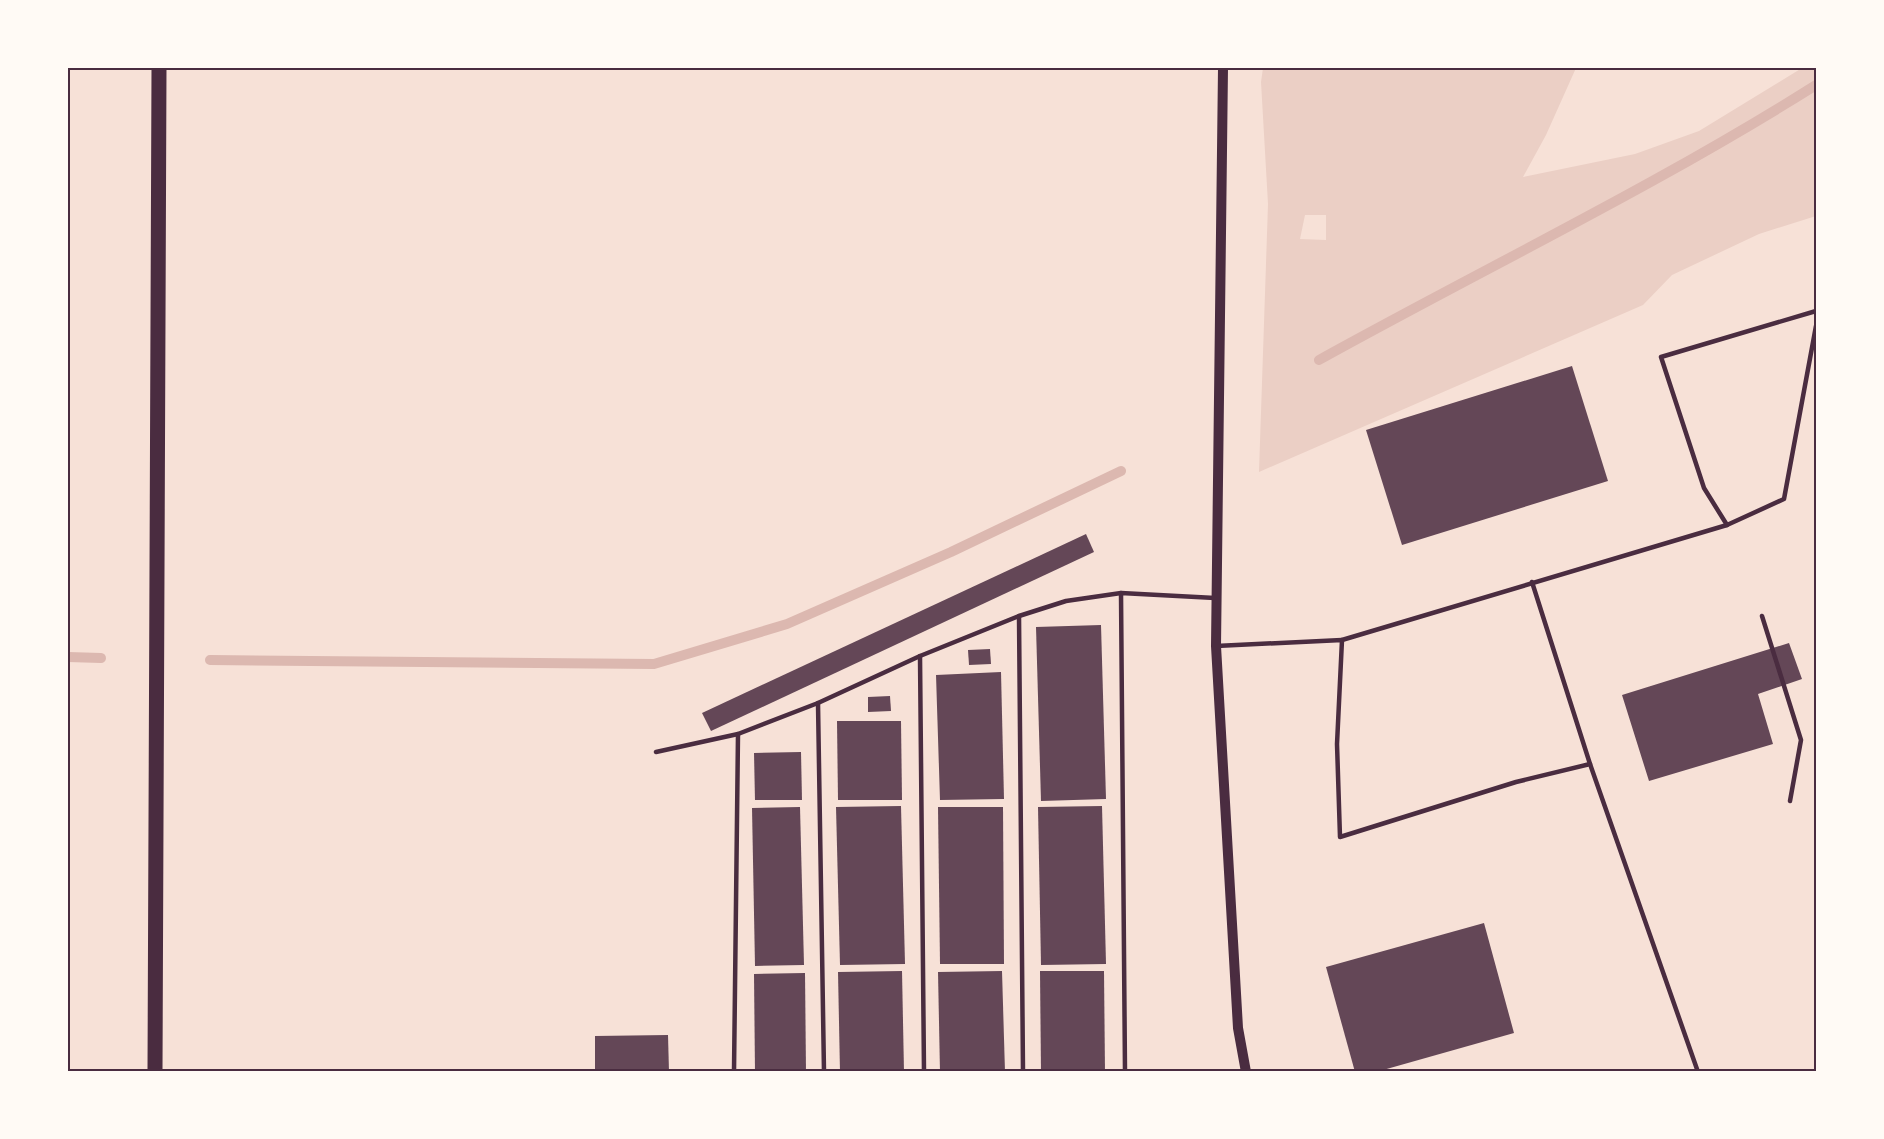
<svg xmlns="http://www.w3.org/2000/svg" width="1884" height="1139" font-family="'PT Sans',sans-serif">
	<style>
		.green { fill: #ebcfc5; fill-rule: evenodd }
		.lines { fill: none; stroke-linecap: round; stroke-linejoin: round }
		.stream { stroke: #dcb8b0; stroke-width: 10 }
		.building { fill: #644757 }
		.service { stroke: #4a2c40; stroke-width: 4.5 }
		.tertiary { stroke: #4a2c40; stroke-width: 10 }
		.primary { stroke: #4a2c40; stroke-width: 15 }
		.neatline { fill: none; stroke: #4a2c40; stroke-width: 2 }
	</style>
	<rect width="100%" height="100%" fill="#f7e1d7"/>
	<!-- green -->
	<path class="green" d="M1263,68H1576L1546,135L1523,177L1635,154L1699,131L1802,68H1816V216L1759,234L1672,275L1643,305L1259,472L1268,204L1261,82ZM1326,215V240L1300,239L1305,215Z"/>
	<g class="lines">
		<!-- stream -->
		<g class="stream">
			<path d="M1319,360C1485,268 1656,186 1816,85"/>
			<path d="M68,657L101,658"/>
			<path d="M210,660L654,664L787,624L951,552L1121,471"/>
		</g>
	</g>
	<!-- building -->
	<g class="building">
		<path d="M1572,366L1608,481L1402,545L1366,430Z"/>
		<path d="M1086,534L1094,552L711,731L702,713Z"/>
		<path d="M1101,625L1106,799L1041,801L1036,627Z"/>
		<path d="M1789,643L1802,679L1758,694L1773,744L1649,781L1622,695Z"/>
		<path d="M990,649L991,664L969,665L968,650Z"/>
		<path d="M1001,672L1004,799L940,800L936,675Z"/>
		<path d="M890,696L891,711L868,712V697Z"/>
		<path d="M837,721H901L902,800H838Z"/>
		<path d="M801,752L802,800H755L754,753Z"/>
		<path d="M901,806L905,964L840,965L836,807Z"/>
		<path d="M1102,806L1106,964L1041,965L1038,807Z"/>
		<path d="M800,807L804,965L755,966L752,808Z"/>
		<path d="M938,807H1003L1004,964H940Z"/>
		<path d="M1484,923L1514,1033L1376,1072H1355L1326,967Z"/>
		<path d="M902,971L904,1072H840L838,972Z"/>
		<path d="M1002,971L1005,1072H940L938,972Z"/>
		<path d="M1040,971H1104L1105,1072H1041Z"/>
		<path d="M805,973L806,1072H755L754,974Z"/>
		<path d="M668,1035L669,1072H595V1036Z"/>
	</g>
	<g class="lines">
		<!-- service -->
		<g class="service">
			<path d="M1727,525L1704,488L1661,357L1816,311"/>
			<path d="M1532,582L1590,764"/>
			<path d="M1121,593L1125,1072"/>
			<path d="M1019,616L1023,1072"/>
			<path d="M1762,616L1801,740L1790,801"/>
			<path d="M1342,640L1727,525L1784,499L1816,326"/>
			<path d="M1216,646L1342,640L1337,744L1340,837L1516,782L1590,764L1698,1072"/>
			<path d="M920,656L924,1072"/>
			<path d="M818,703L824,1072"/>
			<path d="M656,752L738,734L818,703L920,656L1019,616L1066,601L1121,593L1215,598"/>
			<path d="M734,1072L738,734"/>
		</g>
		<!-- tertiary -->
		<path class="tertiary" d="M1223,68L1216,646L1238,1028L1246,1072"/>
		<!-- primary -->
		<path class="primary" d="M155,1072L159,68"/>
	</g>
	<!-- border -->
	<rect width="1884" height="1139" fill="none" stroke="#fffaf5" stroke-width="138"/>
	<rect x="69" y="69" width="1746" height="1001" class="neatline"/>
</svg>
